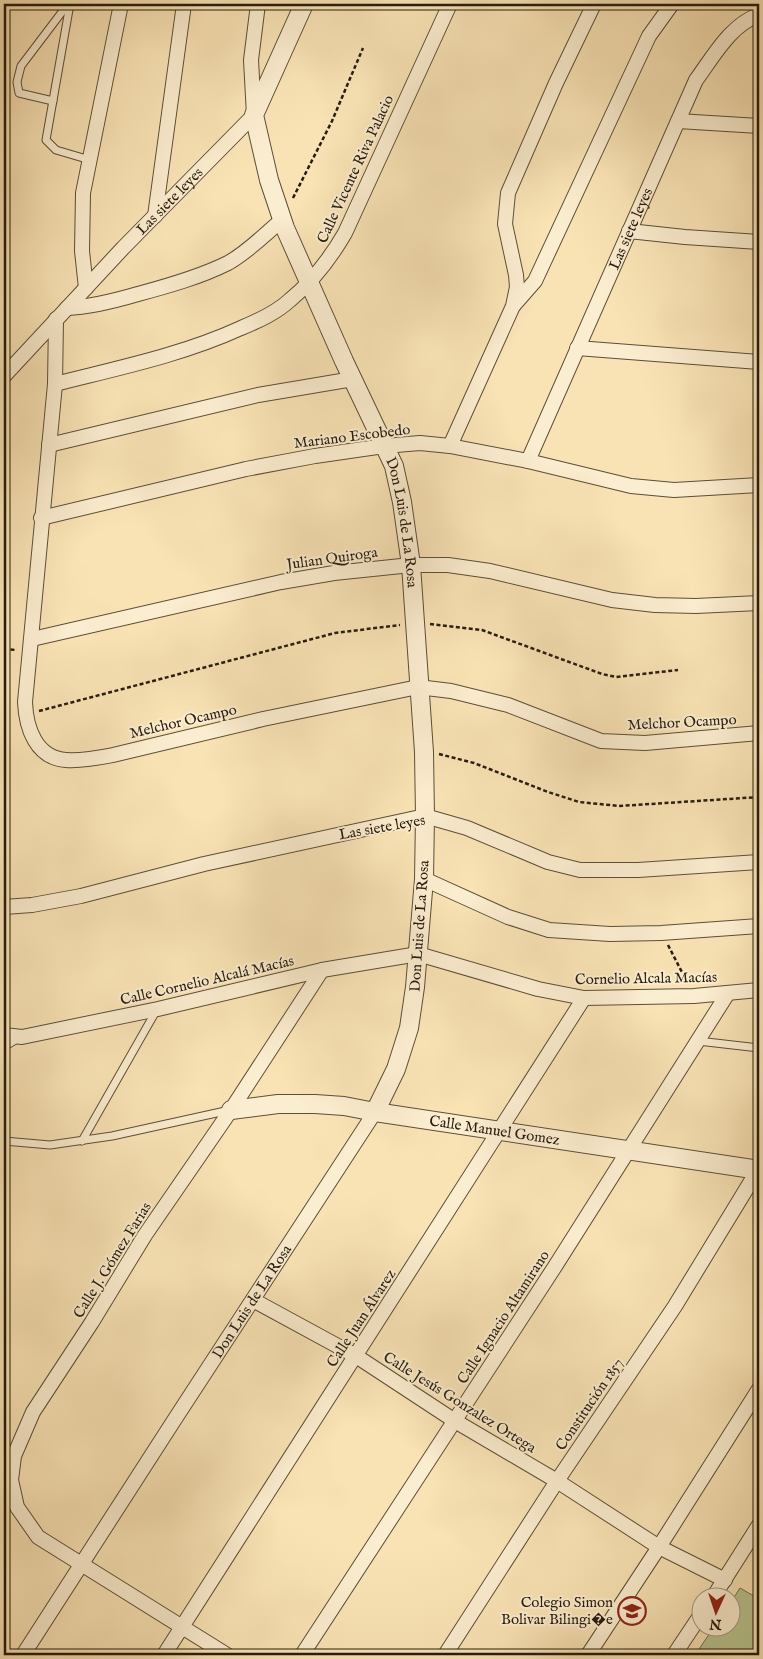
<svg xmlns="http://www.w3.org/2000/svg" width="763" height="1659" font-family="'IM FELL English',serif">
	<style>
		.green { fill: #b8c591; stroke: #707050 }
		.lines { fill: none; stroke-linecap: round; stroke-linejoin: round }
		.service-casing { stroke: #5c4e38; stroke-width: 9 }
		.minor-casing { stroke: #5c4e38; stroke-width: 16 }
		.tertiary-casing { stroke: #5c4e38; stroke-width: 20 }
		.path { stroke: #271c0f; stroke-width: 2.5; stroke-dasharray: 4 2.5; stroke-linecap: butt }
		.service { stroke: #fbedcf; stroke-width: 7 }
		.minor { stroke: #fbedcf; stroke-width: 14 }
		.tertiary { stroke: #fbedcf; stroke-width: 18 }
		.labels { text-anchor: middle; stroke-width: 4; stroke-linejoin: round; paint-order: stroke }
		.street-label { font-size: 15px; fill: #271c0f; stroke: #fbedcf }
		.poi-label { font-size: 15px; fill: #271c0f; stroke: #fbedcf; text-anchor: end }
	</style>
	<rect width="100%" height="100%" fill="#f9e3b5"/>
	<filter id="stains"><feTurbulence type="fractalNoise" baseFrequency=".004" numOctaves="4"/><feColorMatrix values="0 0 0 0 .2 0 0 0 0 .09 0 0 0 0 .02 0 0 0 .5 -.17"/></filter>
	<radialGradient id="worn" r=".72"><stop offset=".6" stop-color="#630" stop-opacity="0"/><stop offset="1" stop-color="#630" stop-opacity=".3"/></radialGradient>
	<!-- green -->
	<path class="green" d="M740,1588L759,1599V1655H695L714,1627L730,1626L731,1602Z"/>
	<g class="lines">
		<defs>
			<g id="service">
				<path d="M70,4L46,140L56,150L90,160"/>
				<path d="M53,101L19,93L17,82L21,66L68,4"/>
				<path d="M698,1041L759,1048"/>
				<path d="M4,1047L17,1039"/>
				<path d="M4,1141L50,1145L112,1136L230,1110"/>
				<path d="M82,1141L156,1011"/>
			</g>
			<g id="minor">
				<path d="M678,121L759,126"/>
				<path d="M155,216L184,4"/>
				<path d="M629,231L685,237L759,242"/>
				<path d="M86,288L82,251L83,193L121,4"/>
				<path d="M514,305L535,281L649,36L672,4"/>
				<path d="M67,308C91,307 114,301 138,294C168,286 200,277 228,263C248,252 265,234 282,220"/>
				<path d="M56,319L55,384L25,702C26,728 36,758 66,760C81,761 98,758 113,755L263,719L418,687L451,691L508,705L601,741L645,743L759,733"/>
				<path d="M577,348L759,362"/>
				<path id="s1" d="M4,376L123,248L254,115L251,60L258,4"/>
				<path d="M55,384C118,368 182,355 241,328C258,321 276,313 290,300C313,281 330,259 345,233L450,4"/>
				<path d="M49,445L258,395L353,379"/>
				<path d="M450,446L513,306L517,287L516,275L505,224L508,193L556,83L594,4"/>
				<path id="s2" d="M528,461L696,80C713,57 731,24 759,15"/>
				<path d="M41,518L246,469L315,456L384,446L420,443L450,446L528,461L631,486L674,490L759,485"/>
				<path d="M32,639L281,582L334,573L411,565H448L490,571L612,600L655,605L696,606L759,603"/>
				<path d="M424,879L508,917L549,930L610,934L661,933L759,926"/>
				<path d="M4,907L32,905L81,896L204,864L425,816L467,828L548,862L580,870H638L759,862"/>
				<path d="M4,1035L22,1037L158,1009L322,970L418,954L538,989L584,998L694,996L759,990"/>
				<path d="M253,1300L356,1356L455,1421L557,1481L659,1547L725,1580"/>
				<path d="M714,1596L759,1525"/>
				<path id="s3" d="M23,1655L173,1422L375,1112"/>
				<path d="M164,1655L584,998"/>
				<path d="M227,1655L38,1537L17,1507L11,1480L14,1456L33,1412L92,1322L145,1235L231,1110L322,970"/>
				<path d="M302,1655L554,1268L728,993"/>
				<path d="M445,1655L557,1481L675,1306L758,1170"/>
				<path d="M588,1655L659,1547L759,1389"/>
				<path d="M674,1655L700,1616"/>
			</g>
			<g id="tertiary">
				<path id="s4" d="M304,4L254,115L269,180L285,228L344,361L394,466L402,502L411,565L424,752L425,816L424,879L415,987L409,1028L396,1069L375,1112"/>
				<path id="s5" d="M231,1110L278,1104H315L344,1106L375,1112L759,1170"/>
			</g>
		</defs>
		<!-- service casing -->
		<use href="#service" class="service-casing"/>
		<!-- minor casing -->
		<use href="#minor" class="minor-casing"/>
		<!-- tertiary casing -->
		<use href="#tertiary" class="tertiary-casing"/>
		<!-- path -->
		<g class="path">
			<path d="M293,198L332,121L363,48"/>
			<path d="M430,624L482,630L602,674L616,677L678,670"/>
			<path d="M4,649L16,650"/>
			<path d="M39,711L335,633L400,625"/>
			<path d="M439,754L474,763L548,792L579,802L619,806L759,797"/>
			<path d="M668,945L687,982"/>
		</g>
		<!-- service -->
		<use href="#service" class="service"/>
		<!-- minor -->
		<use href="#minor" class="minor"/>
		<!-- tertiary -->
		<use href="#tertiary" class="tertiary"/>
	</g>
	<!-- icons -->
	<defs>
		<symbol id="school-ring" viewBox="-11 -11 22 22"><circle r="9.5" fill="#fbedcf" stroke="#8f2418" stroke-width="1.5"/><path d="M0-5L7-2L0 1L-7-2ZM-4 1L0 2.5L4 1V4Q0 6-4 4Z" fill="#8f2418"/></symbol>
	</defs>
	<g fill-rule="evenodd">
		<use href="#school-ring" x="616" y="1595" width="32" height="32"/>
	</g>
	<g class="labels">
		<!-- street labels -->
		<g class="street-label">
			<text transform="translate(355 169) rotate(-65)" y="5">Calle Vicente Riva Palacio</text>
			<text dy="5" stroke="none"><textPath href="#s1" startOffset="241">Las siete leyes</textPath></text>
			<text dy="5" stroke="none"><textPath href="#s2" startOffset="254">Las siete leyes</textPath></text>
			<text transform="translate(352 436) rotate(-7)" y="5">Mariano Escobedo</text>
			<text dy="5" stroke="none"><textPath href="#s4" startOffset="558">Don Luis de La Rosa</textPath></text>
			<text transform="translate(332 558) rotate(-8)" y="5">Julian Quiroga</text>
			<text transform="translate(183 721) rotate(-13)" y="5">Melchor Ocampo</text>
			<text transform="translate(682 722) rotate(-3)" y="5">Melchor Ocampo</text>
			<text transform="translate(382 827) rotate(-10)" y="5">Las siete leyes</text>
			<text transform="translate(419 926) rotate(-86)" y="5">Don Luis de La Rosa</text>
			<text transform="translate(646 978) rotate(-1)" y="5">Cornelio Alcala Macías</text>
			<text transform="translate(207 980) rotate(-13)" y="5">Calle Cornelio Alcalá Macías</text>
			<text dy="5" stroke="none"><textPath href="#s5" startOffset="266">Calle Manuel Gomez</textPath></text>
			<text transform="translate(112 1260) rotate(-58)" y="5">Calle J. Gómez Farias</text>
			<text dy="5" stroke="none"><textPath href="#s3" startOffset="421">Don Luis de La Rosa</textPath></text>
			<text transform="translate(503 1317) rotate(-57)" y="5">Calle Ignacio Altamirano</text>
			<text transform="translate(361 1318) rotate(-57)" y="5">Calle Juan Álvarez</text>
			<text transform="translate(460 1402) rotate(32)" y="5">Calle Jesús Gonzalez Ortega</text>
			<text transform="translate(589 1404) rotate(-56)" y="5">Constitución 1857</text>
		</g>
		<!-- poi labels -->
		<g class="poi-label">
			<text x="613" y="1607">Colegio Simon<tspan x="613" dy="17">Bolivar Bilingi�e</tspan></text>
		</g>
	</g>
	<!-- margin -->
	<rect width="763" height="1659" fill="none" stroke="#f9e3b5" stroke-width="20"/>
	<rect x="5" y="5" width="753" height="1649" fill="none" stroke="#271c0f" stroke-width="2.5"/>
	<rect x="10" y="10" width="743" height="1639" fill="none" stroke="#271c0f"/>
	<!-- north arrow -->
	<g transform="translate(716 1612) rotate(183)"><circle r="24" fill="#fbedcf" stroke="#a69982"/>
	<path d="M0-4L9 19L0 12L-9 19Z" fill="#8f2418"/>
	<text y="-8" font-size="14" font-weight="bold" text-anchor="middle" fill="#271c0f">N</text>
	</g>
	<rect width="100%" height="100%" filter="url(#stains)"/>
	<rect width="100%" height="100%" fill="url(#worn)"/>
</svg>
